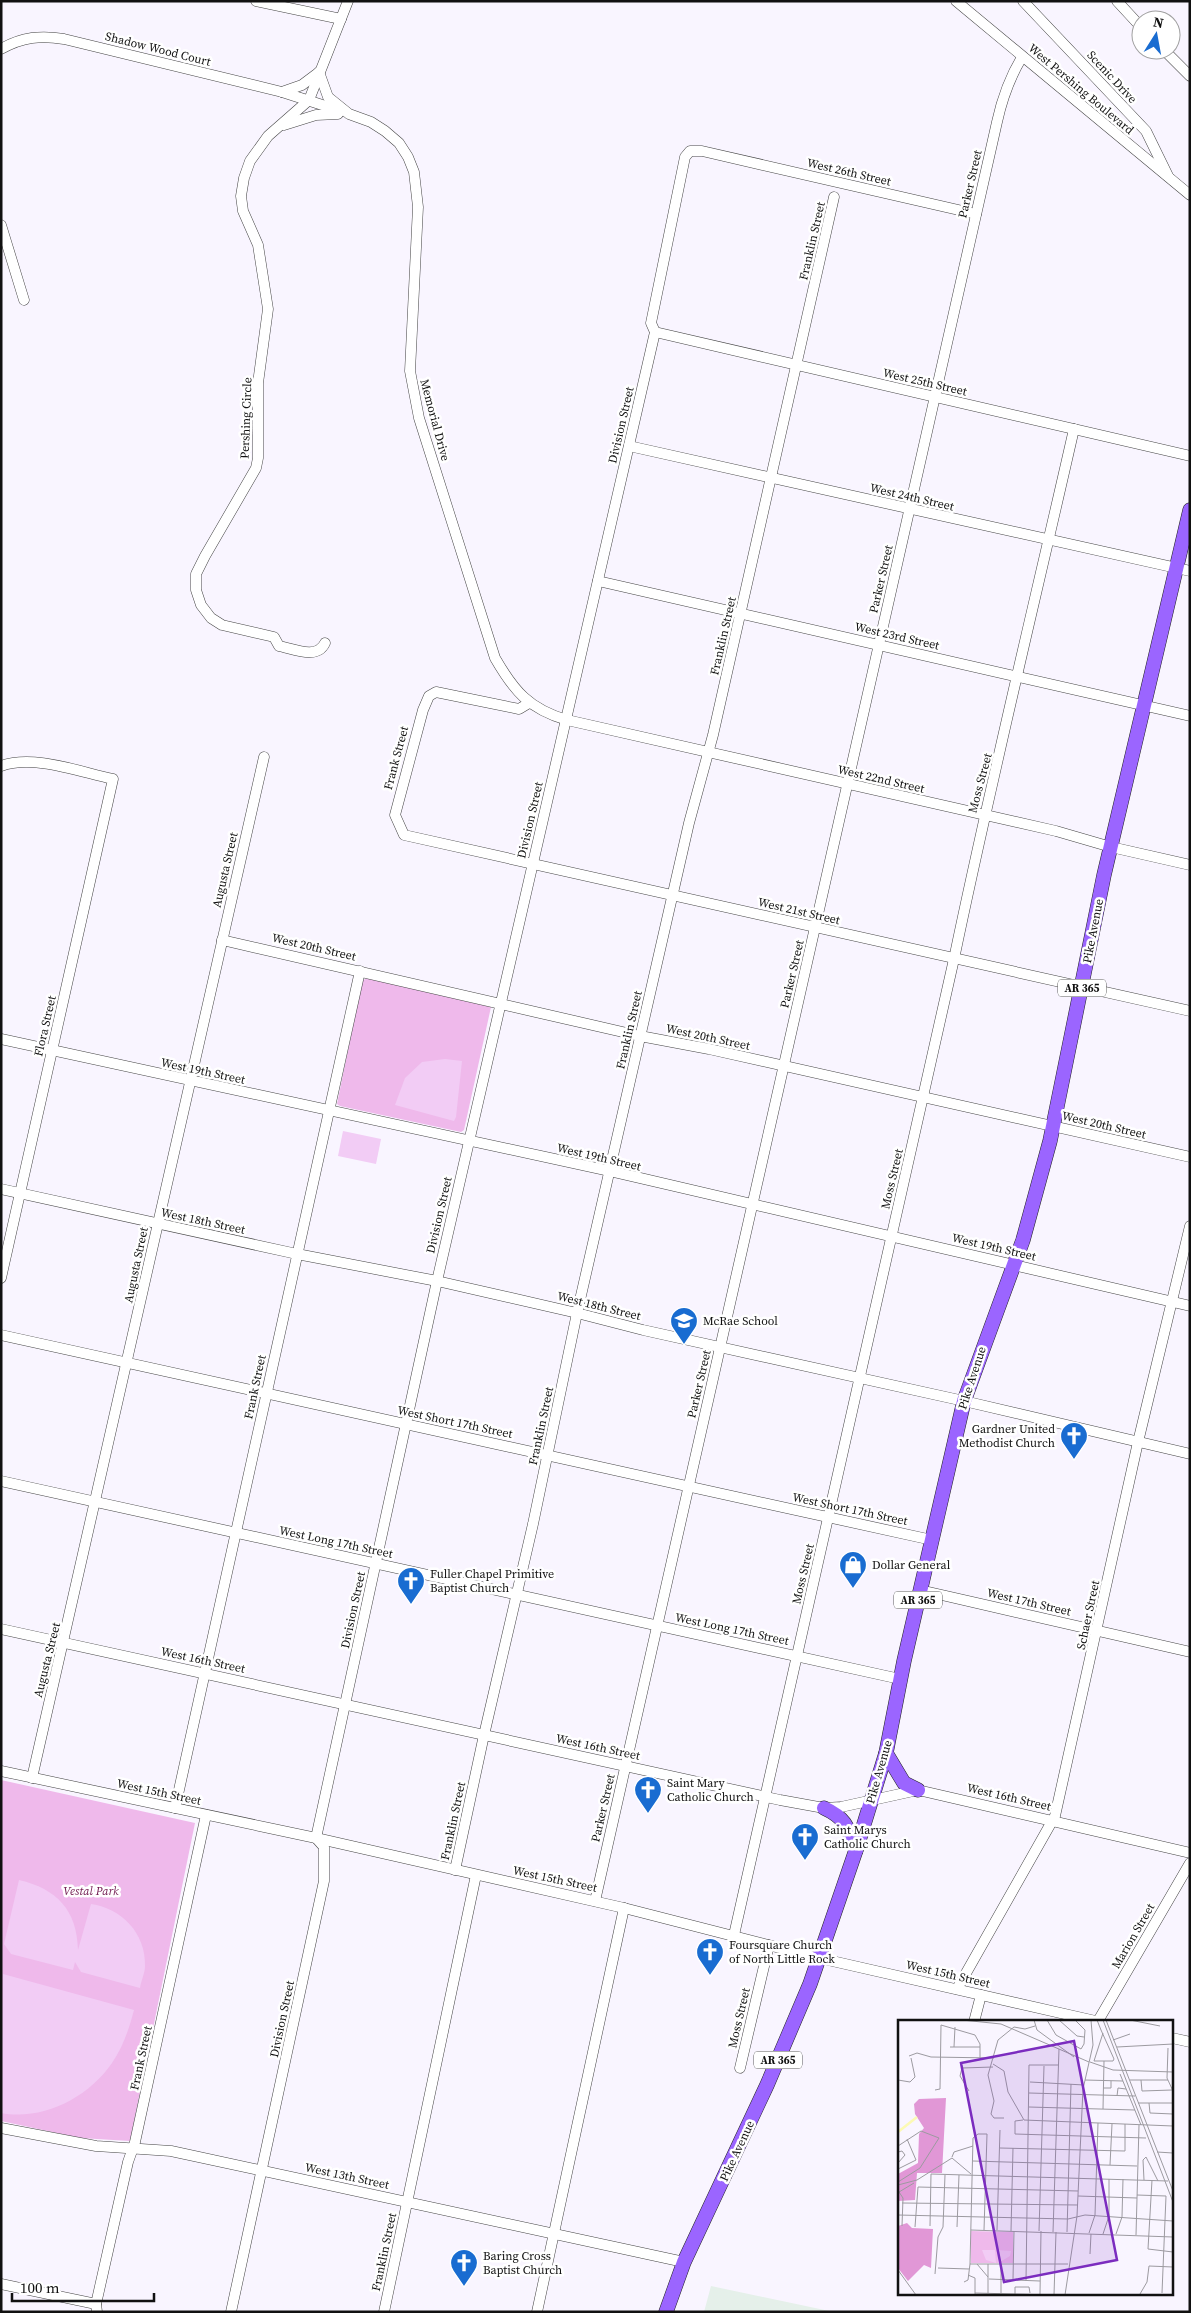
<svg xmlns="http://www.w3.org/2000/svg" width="1191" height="2313" font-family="'Source Serif 4',serif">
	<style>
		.industrial { fill: #e5f0ea }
		.green { fill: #efb9eb }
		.pitch { fill: #f2ccf5 }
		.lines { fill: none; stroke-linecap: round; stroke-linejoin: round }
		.minor-casing { stroke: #444; stroke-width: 11 }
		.major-casing { stroke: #222; stroke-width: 15 }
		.minor { stroke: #fff; stroke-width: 10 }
		.major { stroke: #9b65ff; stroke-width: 14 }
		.labels { text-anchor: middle; stroke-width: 5; stroke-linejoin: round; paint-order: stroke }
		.shield { fill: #fff; stroke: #585858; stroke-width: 1 }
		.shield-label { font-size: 11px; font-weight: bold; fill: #111 }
		.street-label { font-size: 12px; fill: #111; stroke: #fff }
		.poi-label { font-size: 12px; fill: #111; stroke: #fff; text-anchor: start }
		.park-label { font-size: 12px; font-style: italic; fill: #71194f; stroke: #fff }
		.inset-river { fill: none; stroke: #fcfab4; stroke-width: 2.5 }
		.inset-road { fill: none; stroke: #9c9aa0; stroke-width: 1 }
		.view { fill: #7b2cbf; fill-opacity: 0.15; stroke: #7b2cbf; stroke-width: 2.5 }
		.inset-edge { fill: none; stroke: #111; stroke-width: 2.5 }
	</style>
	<rect width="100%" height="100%" fill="#f9f5ff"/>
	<!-- industrial -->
	<path class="industrial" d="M711,2286L834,2312H704Z"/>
	<!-- green -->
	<g class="green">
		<path d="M367,978L491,1007L464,1130L461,1132L340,1106L337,1104L362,981Z"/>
		<path d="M1,1780L195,1823L130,2141L80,2138L1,2121Z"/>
	</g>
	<!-- pitch -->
	<g class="pitch">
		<path d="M445,1059L462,1061L456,1117L454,1121L395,1105L405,1078L422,1062Z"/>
		<path d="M343,1131L381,1139L376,1164L338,1156Z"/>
		<path d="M19,1880C57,1889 77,1910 78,1950L91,1904C121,1908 146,1933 145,1966C145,1973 141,1981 140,1988L81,1972L75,1962L73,1970L11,1954L4,1944Z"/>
		<path d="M3,1974L134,2010C129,2029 123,2047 112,2063C88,2098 42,2121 1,2113Z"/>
	</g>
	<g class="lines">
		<defs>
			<g id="minor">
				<path d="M256,1L341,19"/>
				<path d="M956,1L1190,195"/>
				<path d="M1023,1L1146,131L1168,176"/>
				<path d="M1117,1L1141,27"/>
				<path d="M1,49C22,37 41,35 64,39L282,92L341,111"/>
				<path d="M1164,50L1190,76"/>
				<path d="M319,72L328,97L349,114L371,122L385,131L399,143L408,157L414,172L418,207L410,371L419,418L495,658C514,691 529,709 567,720L1056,831L1111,847L1190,865"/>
				<path d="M282,92L302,85L318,73"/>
				<path d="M284,125L316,115L338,114"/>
				<path d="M1,225L24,300"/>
				<path d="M655,332L1190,456"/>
				<path d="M629,446L1190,571"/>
				<path d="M598,581L1190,716"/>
				<path d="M325,643C317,660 294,649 279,646L274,637L222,625L211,618L201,605L196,590V574L205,556L256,468L258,458V383L268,309L258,245L243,211L241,196L244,178L250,161L268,136L309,100L348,1"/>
				<path d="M529,703L519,709L436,692L429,696L423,710L395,815L404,835L1190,1011"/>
				<path d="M1,766C33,754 80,772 113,779L1,1278"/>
				<path d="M222,940L640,1036L709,1049L1190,1157"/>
				<path d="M1,1039L610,1171L1190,1306"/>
				<path d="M1,1189L297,1254L437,1281L577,1313L643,1330L964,1401L1190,1454"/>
				<path d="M1,1335L932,1540"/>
				<path d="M1,1481L900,1679"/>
				<path d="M920,1590L1190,1652"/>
				<path d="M1,1629L780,1800L824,1808L841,1807L918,1790L1190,1853"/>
				<path d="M1,1771L316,1838L624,1908L819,1958L1100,2022"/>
				<path d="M32,1778C112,1438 186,1097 264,757"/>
				<path d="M175,1808L360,971"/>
				<path d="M455,1870L484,1735L533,1524L577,1313L689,823L713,735L834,197"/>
				<path d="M595,1901L997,122C1002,99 1010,77 1022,57"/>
				<path d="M734,1935L954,959C991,781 1034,605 1074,429"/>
				<path d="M957,1989L1055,1816L1138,1442L1190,1226"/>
				<path d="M1098,2021L1190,1863"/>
				<path d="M974,2022L981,1995"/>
				<path d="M1172,2038L1190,2042"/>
				<path d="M740,2068L769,1945"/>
				<path d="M1,2128L96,2146L171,2151L684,2262"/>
				<path d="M1,2284L96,2304"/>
				<path d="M97,2312L96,2304L128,2162L135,2142L206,1815"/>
				<path d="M231,2312L324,1881V1847L316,1838L437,1281L655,332L651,323L685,157L690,151H702L976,214"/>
				<path d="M384,2312L476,1875"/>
				<path d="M537,2312L624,1908"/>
			</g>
			<g id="major">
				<path d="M886,1753L904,1783L918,1790"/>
				<path d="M824,1808C846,1818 848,1828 856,1850"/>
				<path d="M666,2312L684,2262L767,2085L810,1984L856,1850L886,1753L904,1661L964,1401L1023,1240L1050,1141L1104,875L1190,510"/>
			</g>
		</defs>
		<!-- minor casing -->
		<use href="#minor" class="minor-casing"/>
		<!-- major casing -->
		<use href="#major" class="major-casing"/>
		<!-- minor -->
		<use href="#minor" class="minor"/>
		<!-- major -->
		<use href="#major" class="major"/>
	</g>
	<!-- icons -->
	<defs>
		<symbol id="school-pin" viewBox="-11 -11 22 30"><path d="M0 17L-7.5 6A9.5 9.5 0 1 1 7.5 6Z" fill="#196cd1" stroke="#fff"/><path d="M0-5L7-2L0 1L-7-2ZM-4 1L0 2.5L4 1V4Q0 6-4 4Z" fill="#fff"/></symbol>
		<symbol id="church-pin" viewBox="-11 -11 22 30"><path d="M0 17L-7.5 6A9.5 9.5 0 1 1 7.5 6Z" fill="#196cd1" stroke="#fff"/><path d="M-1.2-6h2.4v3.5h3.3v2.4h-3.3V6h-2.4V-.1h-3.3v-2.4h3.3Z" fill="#fff"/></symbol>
		<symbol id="shop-pin" viewBox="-11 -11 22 30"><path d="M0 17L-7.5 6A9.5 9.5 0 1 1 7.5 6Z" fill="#196cd1" stroke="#fff"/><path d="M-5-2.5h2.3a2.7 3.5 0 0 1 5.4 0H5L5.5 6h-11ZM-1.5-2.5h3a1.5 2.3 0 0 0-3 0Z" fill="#fff"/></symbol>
	</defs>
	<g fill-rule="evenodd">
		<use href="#school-pin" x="668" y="1305" width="32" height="43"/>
		<use href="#church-pin" x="1058" y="1420" width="32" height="43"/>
		<use href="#shop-pin" x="837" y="1549" width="32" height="43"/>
		<use href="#church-pin" x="395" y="1565" width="32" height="43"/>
		<use href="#church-pin" x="632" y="1774" width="32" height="43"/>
		<use href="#church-pin" x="789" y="1821" width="32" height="43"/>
		<use href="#church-pin" x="694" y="1936" width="32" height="43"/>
		<use href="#church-pin" x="448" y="2247" width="32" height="43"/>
	</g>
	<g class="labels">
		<!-- shield labels -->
		<g class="shield">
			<rect x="1058" y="979.5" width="48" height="17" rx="4"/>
			<rect x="894" y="1591.5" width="48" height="17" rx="4"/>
			<rect x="754" y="2051.5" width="48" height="17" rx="4"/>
		</g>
		<g class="shield-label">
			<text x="1082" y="992">AR 365</text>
			<text x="918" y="1604">AR 365</text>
			<text x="778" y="2064">AR 365</text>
		</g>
		<!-- street labels -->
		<g class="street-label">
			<text transform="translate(158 49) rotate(14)" y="4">Shadow Wood Court</text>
			<text transform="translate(1112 77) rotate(47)" y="4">Scenic Drive</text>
			<text transform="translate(1081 89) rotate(40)" y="4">West Pershing Boulevard</text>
			<text transform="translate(849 172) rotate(13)" y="4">West 26th Street</text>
			<text transform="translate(970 184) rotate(-77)" y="4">Parker Street</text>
			<text transform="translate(812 241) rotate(-77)" y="4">Franklin Street</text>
			<text transform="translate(925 382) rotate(13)" y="4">West 25th Street</text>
			<text transform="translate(246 418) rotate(-88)" y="4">Pershing Circle</text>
			<text transform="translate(435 420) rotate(75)" y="4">Memorial Drive</text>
			<text transform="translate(621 425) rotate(-77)" y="4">Division Street</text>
			<text transform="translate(912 497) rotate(13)" y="4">West 24th Street</text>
			<text transform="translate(881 579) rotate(-77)" y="4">Parker Street</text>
			<text transform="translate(723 636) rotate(-77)" y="4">Franklin Street</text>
			<text transform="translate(897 636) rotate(13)" y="4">West 23rd Street</text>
			<text transform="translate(396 758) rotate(-75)" y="4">Frank Street</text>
			<text transform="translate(881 779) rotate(13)" y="4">West 22nd Street</text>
			<text transform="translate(980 783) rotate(-75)" y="4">Moss Street</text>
			<text transform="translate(530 820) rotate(-77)" y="4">Division Street</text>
			<text transform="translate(225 870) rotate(-77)" y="4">Augusta Street</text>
			<text transform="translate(799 911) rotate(13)" y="4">West 21st Street</text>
			<text transform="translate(1093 931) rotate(-79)" y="4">Pike Avenue</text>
			<text transform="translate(314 947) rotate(13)" y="4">West 20th Street</text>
			<text transform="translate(792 974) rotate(-77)" y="4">Parker Street</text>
			<text transform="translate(45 1026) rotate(-77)" y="4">Flora Street</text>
			<text transform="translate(629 1030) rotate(-77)" y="4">Franklin Street</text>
			<text transform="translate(708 1037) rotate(12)" y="4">West 20th Street</text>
			<text transform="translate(203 1071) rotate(12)" y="4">West 19th Street</text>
			<text transform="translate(1104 1125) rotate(13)" y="4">West 20th Street</text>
			<text transform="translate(599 1157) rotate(13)" y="4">West 19th Street</text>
			<text transform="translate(892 1179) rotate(-77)" y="4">Moss Street</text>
			<text transform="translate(439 1215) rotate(-77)" y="4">Division Street</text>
			<text transform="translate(203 1221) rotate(12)" y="4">West 18th Street</text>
			<text transform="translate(994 1247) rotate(13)" y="4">West 19th Street</text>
			<text transform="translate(136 1265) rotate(-78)" y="4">Augusta Street</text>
			<text transform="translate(599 1306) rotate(14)" y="4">West 18th Street</text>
			<text transform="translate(972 1378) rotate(-72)" y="4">Pike Avenue</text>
			<text transform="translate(699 1384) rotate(-77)" y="4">Parker Street</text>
			<text transform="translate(255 1387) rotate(-78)" y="4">Frank Street</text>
			<text transform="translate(455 1422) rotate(12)" y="4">West Short 17th Street</text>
			<text transform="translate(541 1426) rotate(-78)" y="4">Franklin Street</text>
			<text transform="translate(850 1509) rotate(12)" y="4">West Short 17th Street</text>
			<text transform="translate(336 1542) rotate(12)" y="4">West Long 17th Street</text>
			<text transform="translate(803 1574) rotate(-77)" y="4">Moss Street</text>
			<text transform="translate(1029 1602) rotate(13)" y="4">West 17th Street</text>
			<text transform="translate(353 1610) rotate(-78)" y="4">Division Street</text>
			<text transform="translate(1088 1615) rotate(-78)" y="4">Schaer Street</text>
			<text transform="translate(732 1629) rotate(12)" y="4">West Long 17th Street</text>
			<text transform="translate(47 1660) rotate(-76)" y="4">Augusta Street</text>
			<text transform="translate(203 1660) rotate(12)" y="4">West 16th Street</text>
			<text transform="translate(598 1747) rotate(12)" y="4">West 16th Street</text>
			<text transform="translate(879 1772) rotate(-74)" y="4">Pike Avenue</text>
			<text transform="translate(159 1792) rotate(12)" y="4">West 15th Street</text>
			<text transform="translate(1009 1797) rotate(13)" y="4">West 16th Street</text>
			<text transform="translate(603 1808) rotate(-77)" y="4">Parker Street</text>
			<text transform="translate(453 1821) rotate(-78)" y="4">Franklin Street</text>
			<text transform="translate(555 1879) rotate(12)" y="4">West 15th Street</text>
			<text transform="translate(1133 1936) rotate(-60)" y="4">Marion Street</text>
			<text transform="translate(948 1974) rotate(13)" y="4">West 15th Street</text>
			<text transform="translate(739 2018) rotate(-77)" y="4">Moss Street</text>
			<text transform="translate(282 2019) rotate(-78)" y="4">Division Street</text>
			<text transform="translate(141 2058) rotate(-78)" y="4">Frank Street</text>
			<text transform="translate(737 2151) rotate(-65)" y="4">Pike Avenue</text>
			<text transform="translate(347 2176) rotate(12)" y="4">West 13th Street</text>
			<text transform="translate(384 2252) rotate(-78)" y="4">Franklin Street</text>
		</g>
		<!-- poi labels -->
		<g class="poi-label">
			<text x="703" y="1325">McRae School</text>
			<text x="1055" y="1433" text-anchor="end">Gardner United<tspan x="1055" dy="14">Methodist Church</tspan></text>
			<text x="872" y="1569">Dollar General</text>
			<text x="430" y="1578">Fuller Chapel Primitive<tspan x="430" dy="14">Baptist Church</tspan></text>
			<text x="667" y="1787">Saint Mary<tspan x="667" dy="14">Catholic Church</tspan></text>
			<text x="824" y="1834">Saint Marys<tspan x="824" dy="14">Catholic Church</tspan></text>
			<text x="729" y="1949">Foursquare Church<tspan x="729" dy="14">of North Little Rock</tspan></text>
			<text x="483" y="2260">Baring Cross<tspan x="483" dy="14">Baptist Church</tspan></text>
		</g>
		<!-- park labels -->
		<g class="park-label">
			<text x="91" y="1895">Vestal Park</text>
		</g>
	</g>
	<!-- overview -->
	<g transform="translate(898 2020)">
		<rect width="275" height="275" fill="#f9f5ff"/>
		<path d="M73,211L115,212V243H73Z" fill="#efb9eb"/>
		<path d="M48,78L44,153H19L17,180L0,181V154L20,143L21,114L26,108L17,94L16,84L21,79ZM9,203L14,208L35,209L33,248L26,245L10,261L0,248V206Z" fill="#e197d6"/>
		<path d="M84,230H97L98,243L88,240ZM99,230L113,231L112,236L100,243Z" fill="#f2ccf5"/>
		<path class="inset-river" d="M0,112L19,97"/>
		<path class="inset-road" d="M64,0L103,4L191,42M136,0L139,10L176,37M149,0L158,15L183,29L186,24L187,10L177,0M161,0L179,16L186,17M199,0L203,10L216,39L215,41H196L205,13M205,0L275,182M208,0L275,171M232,0L262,6M215,20L232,14M52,27H82M56,27L57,7M219,27L275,24M270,28L269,58L275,71M11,36L19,33L33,37L96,38M192,42L215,50L275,52M95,44L106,51L110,72L126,100L275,106M222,54L243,105M0,60L12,62L17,57L13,38M187,60L225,61M232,60H270M243,60L244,71L274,70M132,62L186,65M205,68H213V61M37,70L42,69L43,5L77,15L82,24V38M71,71L62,56L64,48L95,47M131,73L237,76M219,76L220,68L228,69M240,83H275M251,83L252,93L275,94M131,87L237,90M205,89L206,41M106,98H96L93,94L96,81L90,55L100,20L116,7L127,9L137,6M125,100L117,101V114L248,118M0,126L23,111L41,118L22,148L0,162M102,128L227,131V104M0,132L4,131L7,135L0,143M259,132L275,133M54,137L56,132L75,126M75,141L239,146M212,145L214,104M0,149L18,140L9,119M246,160L245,140L248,137L260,161M254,160L250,229L275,232M0,165L19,160L54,138L73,154M239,175L268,176M180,176L239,178M4,183L180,185M0,195L170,199L187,195L275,201M4,206L5,178L1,172L16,163M32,206L33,154L270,161M17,207L20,167L180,171M59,207L61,155M73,210L275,217M99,210L102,110M113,211L115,128M141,211L146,46M155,212L161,29M169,212L173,64M191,213L197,195L200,103M205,214L211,196V159M218,214L224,197L225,159M238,215L241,105M192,234L193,214M72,244H170M79,244L90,257M40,248L71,249M0,250L18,275M37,254L40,217L45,207L47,155M70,255L77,258V275M91,259L142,261M115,259L116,211M128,261L131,45H160M66,262L70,260L72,244L75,118L80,114H89L86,210M77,273L155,275M90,273V244M103,273V244M264,273L268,176M117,274V267H131L132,273M142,274L143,211M242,274L249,262L251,246L275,247M156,275L158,212M167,275L179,196L185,69L195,25L193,0"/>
		<path class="view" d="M176,21L219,240L106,262L63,43Z"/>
		<rect width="275" height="275" class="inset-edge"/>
	</g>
	<!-- border -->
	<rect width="1191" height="2313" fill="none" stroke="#111111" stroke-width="5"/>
	<!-- north arrow -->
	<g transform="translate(1156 35) rotate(11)"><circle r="24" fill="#ffffff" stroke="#a0a0a0"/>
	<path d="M0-4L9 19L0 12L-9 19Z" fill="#196cd1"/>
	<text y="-8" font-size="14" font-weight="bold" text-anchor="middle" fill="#111111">N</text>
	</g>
	<!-- scale -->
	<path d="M12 2293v8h142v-8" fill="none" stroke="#111111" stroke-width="2.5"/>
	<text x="20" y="2293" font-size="15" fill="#111111" stroke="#ffffff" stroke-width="4" paint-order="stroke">100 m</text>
</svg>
